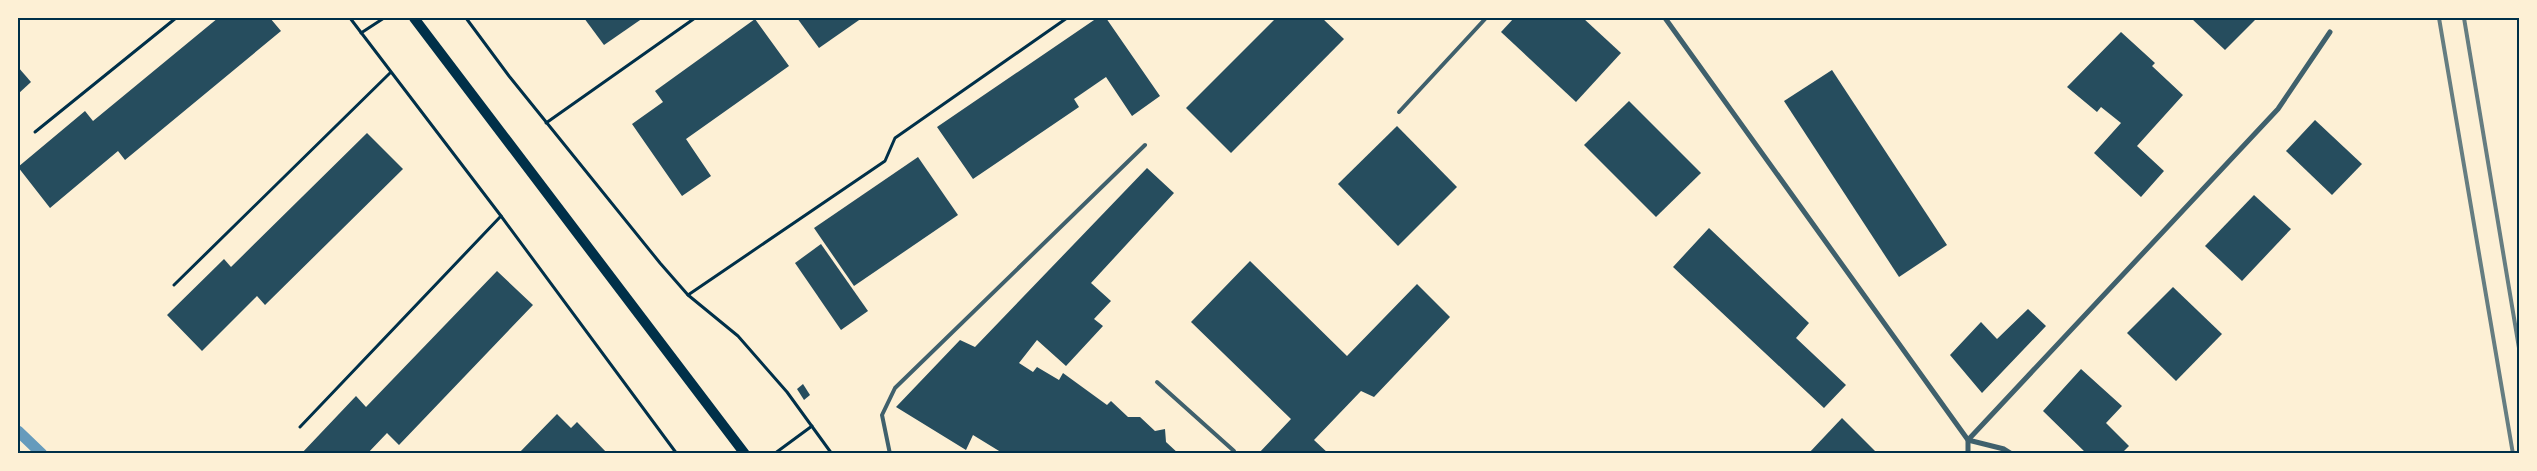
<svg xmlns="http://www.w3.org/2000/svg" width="2537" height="471" font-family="Lato,sans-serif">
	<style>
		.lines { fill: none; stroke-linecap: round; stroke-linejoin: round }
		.stream { stroke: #669bbc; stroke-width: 11 }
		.building { fill: #264d5e }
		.path { stroke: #003049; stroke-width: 3 }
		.service { stroke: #3f606c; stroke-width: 4 }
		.minor { stroke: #3f606c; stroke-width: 5 }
		.secondary { stroke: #003049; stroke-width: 10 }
		.rail { stroke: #657d81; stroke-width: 4 }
		.neatline { fill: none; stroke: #003049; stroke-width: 2 }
	</style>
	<rect width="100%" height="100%" fill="#fdf0d5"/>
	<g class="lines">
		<!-- stream -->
		<path class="stream" d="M18,431L42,454"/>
	</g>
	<!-- building -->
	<g class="building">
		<path d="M218,18H270L281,31L125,160L118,151L50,208L18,167L85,111L93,121Z"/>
		<path d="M584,18H643L604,45Z"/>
		<path d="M797,18H862L819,48Z"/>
		<path d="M1097,18H1106L1160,96L1132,116L1106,77L1074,99L1079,107L973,179L937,127Z"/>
		<path d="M1276,18H1322L1344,39L1231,153L1186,108Z"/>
		<path d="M1514,18H1583L1621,53L1576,102L1501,32Z"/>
		<path d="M2191,18H2257L2225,50Z"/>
		<path d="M755,19L789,66L686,139L711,176L682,196L632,124L663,102L655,91Z"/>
		<path d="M2121,32L2155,63L2152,66L2183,95L2137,146L2164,171L2141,197L2094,153L2121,123L2101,107L2097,112L2067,87Z"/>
		<path d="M18,67L31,82L18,94Z"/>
		<path d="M1832,70L1947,245L1899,277L1784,101Z"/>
		<path d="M1629,101L1701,173L1656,217L1584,145Z"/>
		<path d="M2315,120L2362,164L2332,195L2286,151Z"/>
		<path d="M1397,126L1457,187L1398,246L1338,184Z"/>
		<path d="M367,133L403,169L265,305L257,296L202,351L167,315L224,259L231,267Z"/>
		<path d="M918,157L958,215L854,286L814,228Z"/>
		<path d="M1147,168L1174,193L1091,283L1111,301L1094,319L1103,326L1066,366L1037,340L1019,363L1033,372L1037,367L1059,380L1063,373L1107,405L1111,401L1128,417H1140L1155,431L1165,429L1166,442L1179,454H1004L973,435L966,450L896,407L960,340L975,347Z"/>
		<path d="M2254,195L2291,229L2242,281L2205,246Z"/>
		<path d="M1709,228L1809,323L1796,338L1846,385L1824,408L1673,267Z"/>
		<path d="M821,244L868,311L841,330L795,263Z"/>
		<path d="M1250,261L1347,356L1417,284L1450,317L1374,397L1361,391L1314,440L1329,454H1258L1291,419L1191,322Z"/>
		<path d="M497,271L533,305L399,445L387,433L367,454H301L356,396L366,407Z"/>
		<path d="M2173,287L2222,334L2176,381L2127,333Z"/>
		<path d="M2028,309L2046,326L1982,393L1950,355L1981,322L1997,339Z"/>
		<path d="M2081,369L2122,406L2106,423L2129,446L2121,454H2087L2043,411Z"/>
		<path d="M803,384L810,395L804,400L797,389Z"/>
		<path d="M557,414L571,428L577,422L608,454H518Z"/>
		<path d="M1842,418L1878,454H1808Z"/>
	</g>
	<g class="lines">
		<!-- path -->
		<g class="path">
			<path d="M350,18L501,216L677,454"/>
			<path d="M466,18L509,76L660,263L688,295L738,336L787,392L832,454"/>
			<path d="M361,33L384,18"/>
			<path d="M546,123L695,18"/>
			<path d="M35,132L176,18"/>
			<path d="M174,285L390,73"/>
			<path d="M688,295L885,161L895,138L1067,18"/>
			<path d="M300,427L501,216"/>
			<path d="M774,454L812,426"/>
		</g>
		<!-- service -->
		<g class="service">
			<path d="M1399,112L1486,18"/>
			<path d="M1157,382L1234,451L1233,454"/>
			<path d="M890,454L882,415L895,388L1145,145"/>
		</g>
		<!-- minor -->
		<g class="minor">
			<path d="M1665,18L1968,440V454"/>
			<path d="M2012,454L2004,449L1968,440L2278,109L2330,32"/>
		</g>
		<!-- secondary -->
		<path class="secondary" d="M414,18L745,454"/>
		<!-- rail -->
		<g class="rail">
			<path d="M2439,18L2513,454"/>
			<path d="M2464,18L2520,354"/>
		</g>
	</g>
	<!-- border -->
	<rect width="2537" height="471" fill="none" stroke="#fdf0d5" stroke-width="38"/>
	<rect x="19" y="19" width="2499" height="433" class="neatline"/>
</svg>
